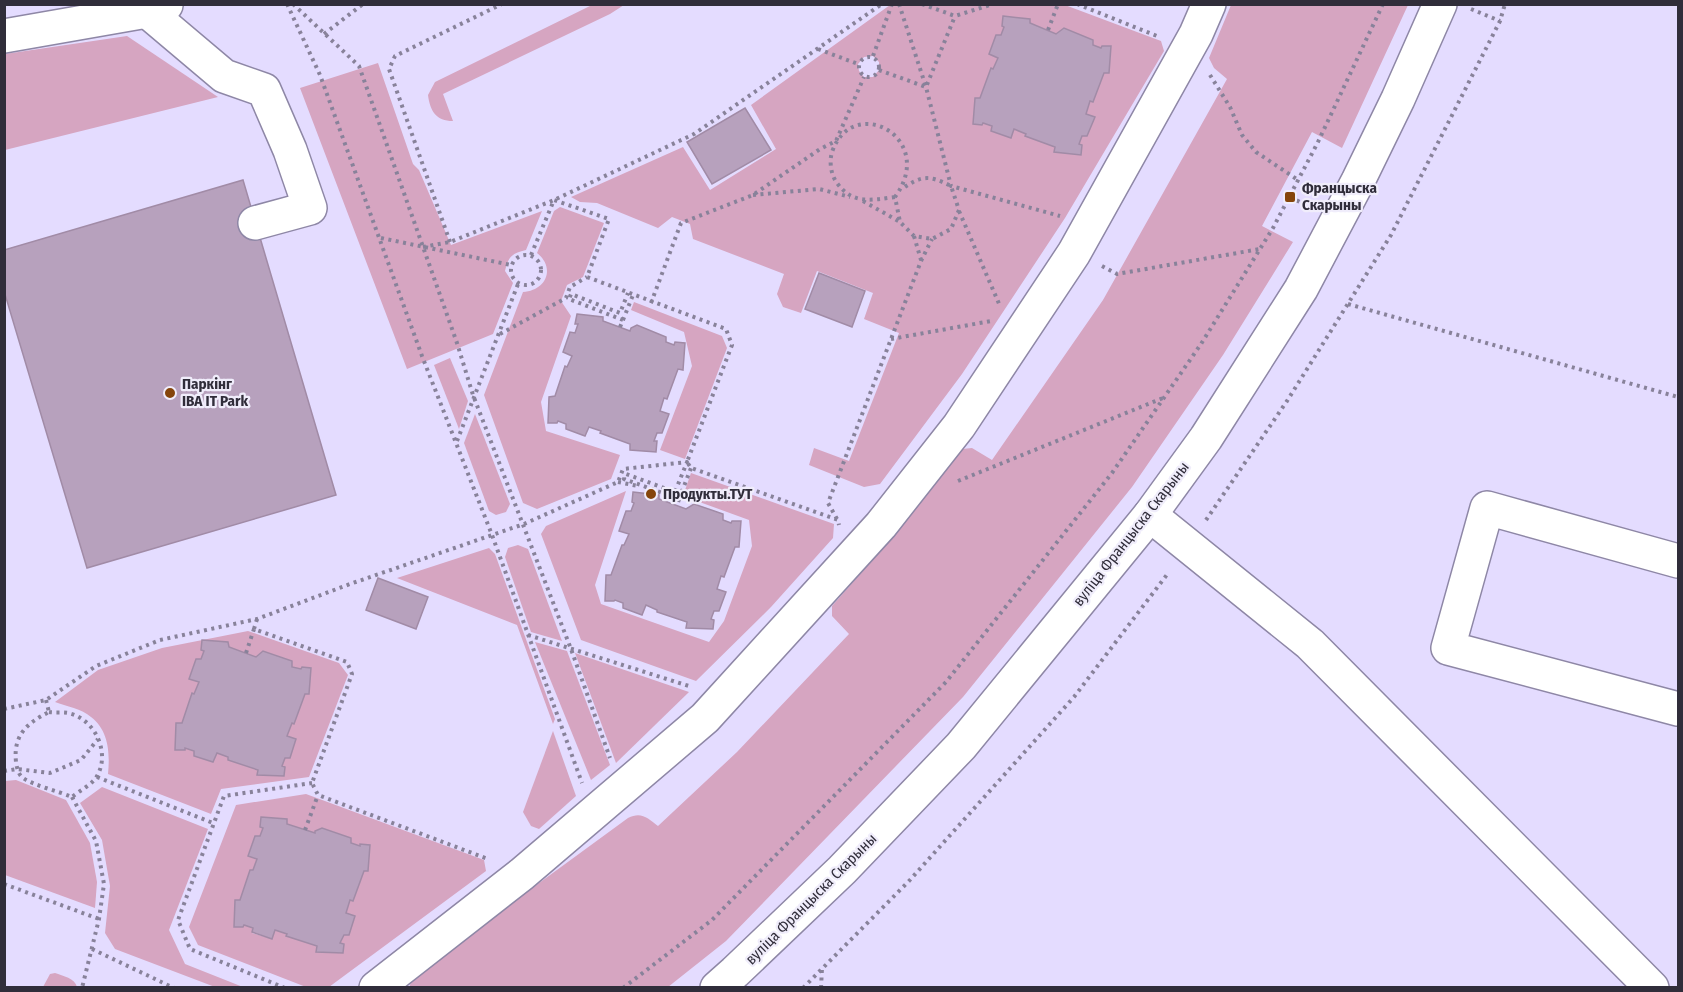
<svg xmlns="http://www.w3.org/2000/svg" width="1683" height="992" font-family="'Fira Sans Condensed',sans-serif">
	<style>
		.green { fill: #d6a5c1; fill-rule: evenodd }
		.building { fill: #b7a1bd; stroke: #a18ba6; stroke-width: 1.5 }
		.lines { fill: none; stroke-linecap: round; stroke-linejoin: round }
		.minor-casing { stroke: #8e87a6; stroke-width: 36 }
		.major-casing { stroke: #8e87a6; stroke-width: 36 }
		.path { stroke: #88829a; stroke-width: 4; stroke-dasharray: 3 4.5; stroke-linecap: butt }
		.minor { stroke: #fff; stroke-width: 33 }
		.major { stroke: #fff; stroke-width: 33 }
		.poi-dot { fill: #85450b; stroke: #f0edfb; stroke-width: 2 }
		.labels { text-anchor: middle; stroke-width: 4.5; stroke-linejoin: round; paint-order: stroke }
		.poi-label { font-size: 15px; font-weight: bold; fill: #302d3a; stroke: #f0edfb; text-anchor: start }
		.street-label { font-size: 15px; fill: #302d3a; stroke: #f0edfb }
	</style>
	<rect width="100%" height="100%" fill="#e4dcff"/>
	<!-- green -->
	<g class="green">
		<path d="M592,5H624L610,14L443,94L453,121C436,121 430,111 428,95L435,82Z"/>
		<path d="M890,5H1065L1161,41L1164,51L1065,218L962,374L880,484L864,487L809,465L814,448L849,461L899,333L864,319L873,293L817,271L801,313L783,307L777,294L784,274L693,239L690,224L672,217L658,228L597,203L580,202L571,197L683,147L710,190L776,149L751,105ZM1030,23L1056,34L1064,28L1092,40L1093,45L1101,48L1102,46L1111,47L1109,72L1104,73L1093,102L1090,101L1086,114L1094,117L1087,136H1082L1079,144L1082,145L1081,155L1055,152V147L1026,136V134L1014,129L1011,137L991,131L992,126L983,123L982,125L973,124L975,98H980L991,68L993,69L998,58L989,54L996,35H1001L1004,27ZM873,56L879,62V70L873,77H864L859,71L858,64L864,57Z"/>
		<path d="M1231,5H1408L1342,148L1312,132L1262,226L1293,242L1223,355L1132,487L963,697L726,941L668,987L409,988L412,979L419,971L628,818C641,811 648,818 658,826L737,752L849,634L832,616V606L890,540L962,449L972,448L992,460L1103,300L1227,79L1214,68L1209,58Z"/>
		<path d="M127,36L218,97L5,150V54Z"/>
		<path d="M378,63L413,164L419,170L451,245L542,211L526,250C512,253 508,257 505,271L513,283L493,334L407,369L300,88Z"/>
		<path d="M560,207L604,223L583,277L567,285L561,301L571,316L541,402L546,431L620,455L611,479L537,509L523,503L484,395L523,292C546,291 556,268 537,253L554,211Z"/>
		<path d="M634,302L722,336L727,348L685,459L660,450L692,366L684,332L631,310Z"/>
		<path d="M450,358L468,401L459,429L434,365Z"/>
		<path d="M475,414L510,504L506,512L496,515L489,511L464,443Z"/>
		<path d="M691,473L834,524L833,538L771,607L696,681L581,640L541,534L546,526L626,491L595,585L601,604L709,642L724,621L752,546L749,520L683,496Z"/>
		<path d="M518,545L528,549L562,641L531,632L505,557L508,548Z"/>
		<path d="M489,548L495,554L555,719L553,724L517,625L397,578Z"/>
		<path d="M248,631L339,663L348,675L309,777L221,789L211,814L108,774C110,753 109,731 91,717C82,709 66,706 55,702L98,670L162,648ZM202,641L228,642L229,647L256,657L263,651L292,661V667L301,669L302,667L311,668L309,694H305L294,724L292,723L287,736L296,739L290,758H285L282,766L285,767L284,776L258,775V770L228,760V757L217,753L213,762L194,756V751L185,748L184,750L182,723L192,693L194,694L199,682L189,678L196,659H201L204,651Z"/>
		<path d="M535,642L567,651L610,765L591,780Z"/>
		<path d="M575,653L689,692L616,763Z"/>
		<path d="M553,731L576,796L539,829L531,826L523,812Z"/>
		<path d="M16,780L66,800L90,843L97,882L95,908L5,875V781Z"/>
		<path d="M102,787L208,829L169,930L185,964L243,987H215L115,949L105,933L110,886L102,840L80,803Z"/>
		<path d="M306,794L484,860L486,871L329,987H306L198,945L189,927L236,805ZM261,817L287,819V824L315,833L316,831L322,828L351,838V843L360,846V844L370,845L368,871H364L353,901L350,900L346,913L355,916L340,943L344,944L343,953L316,952L317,946L287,936V934L275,930L272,939L252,933L253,928L244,925L235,900H240L250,870H253L257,859L248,855L255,836H260L263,828L260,826Z"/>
		<path d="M55,973C63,976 75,978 77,987H43L50,974Z"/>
	</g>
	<!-- building -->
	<g class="building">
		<path d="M1003,16L1030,19V23L1056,34L1064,28L1093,40V45L1101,48L1102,46H1111L1109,73H1104L1093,102L1090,101L1086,114L1095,117L1087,136H1082L1079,144L1082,145L1081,155L1054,152L1055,147L1025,136L1026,134L1014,129L1011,138L991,131L992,126L983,123L982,125L973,124L975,98H980L991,68L993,69L998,58L989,54L996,35H1001L1004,27L1002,26Z"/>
		<path d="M745,108L771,150L712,184L687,142Z"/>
		<path d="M243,180L336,495L87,568L4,291V250Z"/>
		<path d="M819,273L865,291L852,327L805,309Z"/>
		<path d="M577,314L603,317V321L630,331L631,328L637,325L666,337V342L674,345L675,342L685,343L683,370L678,369L667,399L664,398L660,411L669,414L662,433H657L654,441H657L656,452L630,450V444L600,433L601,431L589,427L585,436L566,429V424L558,421L557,423H548L549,397L555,396L565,366L567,367L572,356L563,352L570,332L575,333L578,324H575Z"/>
		<path d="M633,492L659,495V499L686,509L694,504L723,514V520L731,523L732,521H741L739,547H735L724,577L721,576L717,589L726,592L719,611H714L711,619L714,620L713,629L686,628L687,622L657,612V610L646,605L642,615L623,608V603L615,600L614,601H605L606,575H611L622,545H624L629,534L619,531L626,511H631L634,503L632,502Z"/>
		<path d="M378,578L428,597L416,629L366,610Z"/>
		<path d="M202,640L228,642L229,647L256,657L263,651L292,661V667L301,669L302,667L311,668L309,694H305L294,724L292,723L287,736L296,739L290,758H285L282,766L285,767L284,776L257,775L258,770L228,760V757L217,753L213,762L194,756V751L185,748V750H175L176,723H182L192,693L194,694L199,682L189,679L196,659H201L204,651L201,650Z"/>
		<path d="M261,817L287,819V824L315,833V831L322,828L351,838V843L360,846V844L370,845L368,871H364L353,901L350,900L346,913L355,916L349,935H344L340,943L344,944L343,953L316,952L317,946L286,936L287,934L275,930L272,939L252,932L253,928L244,925L243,927H234L235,900H240L250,870H253L257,859L248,856L255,836H260L263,828L260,827Z"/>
	</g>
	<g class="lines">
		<defs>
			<g id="minor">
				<path d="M147,11L224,76L264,90L290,150L310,208L255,223"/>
				<path d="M4,36L147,11L166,5"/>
				<path d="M1150,515L1310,644L1652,988"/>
				<path d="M1678,561L1487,508L1448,648L1678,709"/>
				<path d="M376,988L522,874L705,718L881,525L959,426L1074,253L1196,34L1209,4"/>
			</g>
			<path id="major" d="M717,988L735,972L842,870L961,746L1150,515L1206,438L1301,289L1358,181L1398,99L1440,4"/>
		</defs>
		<!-- minor casing -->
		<use href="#minor" class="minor-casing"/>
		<!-- major casing -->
		<use href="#major" class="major-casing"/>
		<!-- path -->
		<g class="path">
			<path d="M287,4L320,75L422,356L492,535L582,783"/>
			<path d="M293,4L359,66L457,343L473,395L571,649L610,758"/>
			<path d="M899,4L926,87L951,186L1060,216"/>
			<path d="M922,4L955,16L993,4"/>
			<path d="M1077,4L1157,36"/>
			<path d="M1471,9L1500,21"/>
			<path d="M1048,30L1058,4"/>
			<path d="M324,34L363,4"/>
			<path d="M818,49L858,64"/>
			<path d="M873,56L892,4"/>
			<circle cx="869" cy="67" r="10"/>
			<path d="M879,70L926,87L955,16"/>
			<path d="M1210,75L1230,107L1242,135L1256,152L1298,180"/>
			<path d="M753,195L819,189L850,197"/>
			<path d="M895,197C871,200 853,205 837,183C831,175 829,162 832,152C853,92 938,138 895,197L900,222L914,236L932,239L951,229L959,210L951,186C929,175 922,175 902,189"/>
			<path d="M1290,197L1310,207"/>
			<path d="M863,201L900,222"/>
			<path d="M959,211L1000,306"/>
			<path d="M914,236L921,260"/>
			<path d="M381,238L511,265"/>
			<path d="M450,242L389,69L395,56L502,4"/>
			<path d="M423,247L450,242L554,200L694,134L882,4"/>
			<circle cx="526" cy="270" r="15"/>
			<path d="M531,255L554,200L609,219L587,277L726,329L732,345L687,462L691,468L838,520L839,525"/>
			<path d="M1102,266L1117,274L1260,249"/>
			<path d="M651,303L681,223L753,195L820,149L836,141L864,77"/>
			<path d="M1348,304L1678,397"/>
			<path d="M623,320L633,295"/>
			<path d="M620,327L623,320L569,299L571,294L620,313L628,293"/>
			<path d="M500,334L566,298L570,287L587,277"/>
			<path d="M891,339L991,321"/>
			<path d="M457,441L518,284"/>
			<path d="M958,481L1163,398"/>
			<path d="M618,482L638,486"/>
			<path d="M679,499L691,468"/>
			<path d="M837,519L828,503L921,261L932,239"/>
			<path d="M1206,520L1287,401L1391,235L1500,21L1505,4"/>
			<path d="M257,619L254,629L347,662L352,674L312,783L318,795L488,859"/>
			<path d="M528,635L692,687"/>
			<path d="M246,653L254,629"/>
			<path d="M46,700L49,712"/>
			<path d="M4,709L46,700L96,666L160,640L257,619L350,584L524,524L618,482L623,469L687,462L675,492L626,474L624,479L679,499L677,506"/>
			<path d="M49,712C55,713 62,712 68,713C94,718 111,752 97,776C93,784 79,791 72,797C58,791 35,786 23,778C18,774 17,768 16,762C13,735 27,723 49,712Z"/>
			<path d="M4,771L17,769L50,773L81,760L98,739"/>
			<path d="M97,777L213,823"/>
			<path d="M72,797L96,841L104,884L99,919L82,988"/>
			<path d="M305,830L318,795"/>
			<path d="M4,884L99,919"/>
			<path d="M92,949L174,988"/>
			<path d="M285,988L190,949L178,920L224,796L312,783"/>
			<path d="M623,988L712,920L946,682L1112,473L1201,344L1273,228L1318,142L1383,4"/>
			<path d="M803,988L909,881L1074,697L1169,572"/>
			<path d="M821,988L822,968"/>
		</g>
		<!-- minor -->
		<use href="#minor" class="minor"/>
		<!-- major -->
		<use href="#major" class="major"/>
	</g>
	<!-- markers -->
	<g class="poi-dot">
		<rect x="1284" y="191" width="12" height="12" rx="3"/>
		<circle cx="170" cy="393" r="6"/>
		<circle cx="651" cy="494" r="6"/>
	</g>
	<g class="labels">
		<!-- poi labels -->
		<g class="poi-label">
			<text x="1302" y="193">Францыска<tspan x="1302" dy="17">Скарыны</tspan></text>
			<text x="182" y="389">Паркінг<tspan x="182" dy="17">IBA IT Park</tspan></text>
			<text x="663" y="499">Продукты.ТУТ</text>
		</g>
		<!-- street labels -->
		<g class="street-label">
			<text transform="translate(1131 534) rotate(-52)" y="5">вуліца Францыска Скарыны</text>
			<text transform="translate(811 899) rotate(-45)" y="5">вуліца Францыска Скарыны</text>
		</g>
	</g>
	<!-- border -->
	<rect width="1683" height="992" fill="none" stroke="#302d3a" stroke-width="12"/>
</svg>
